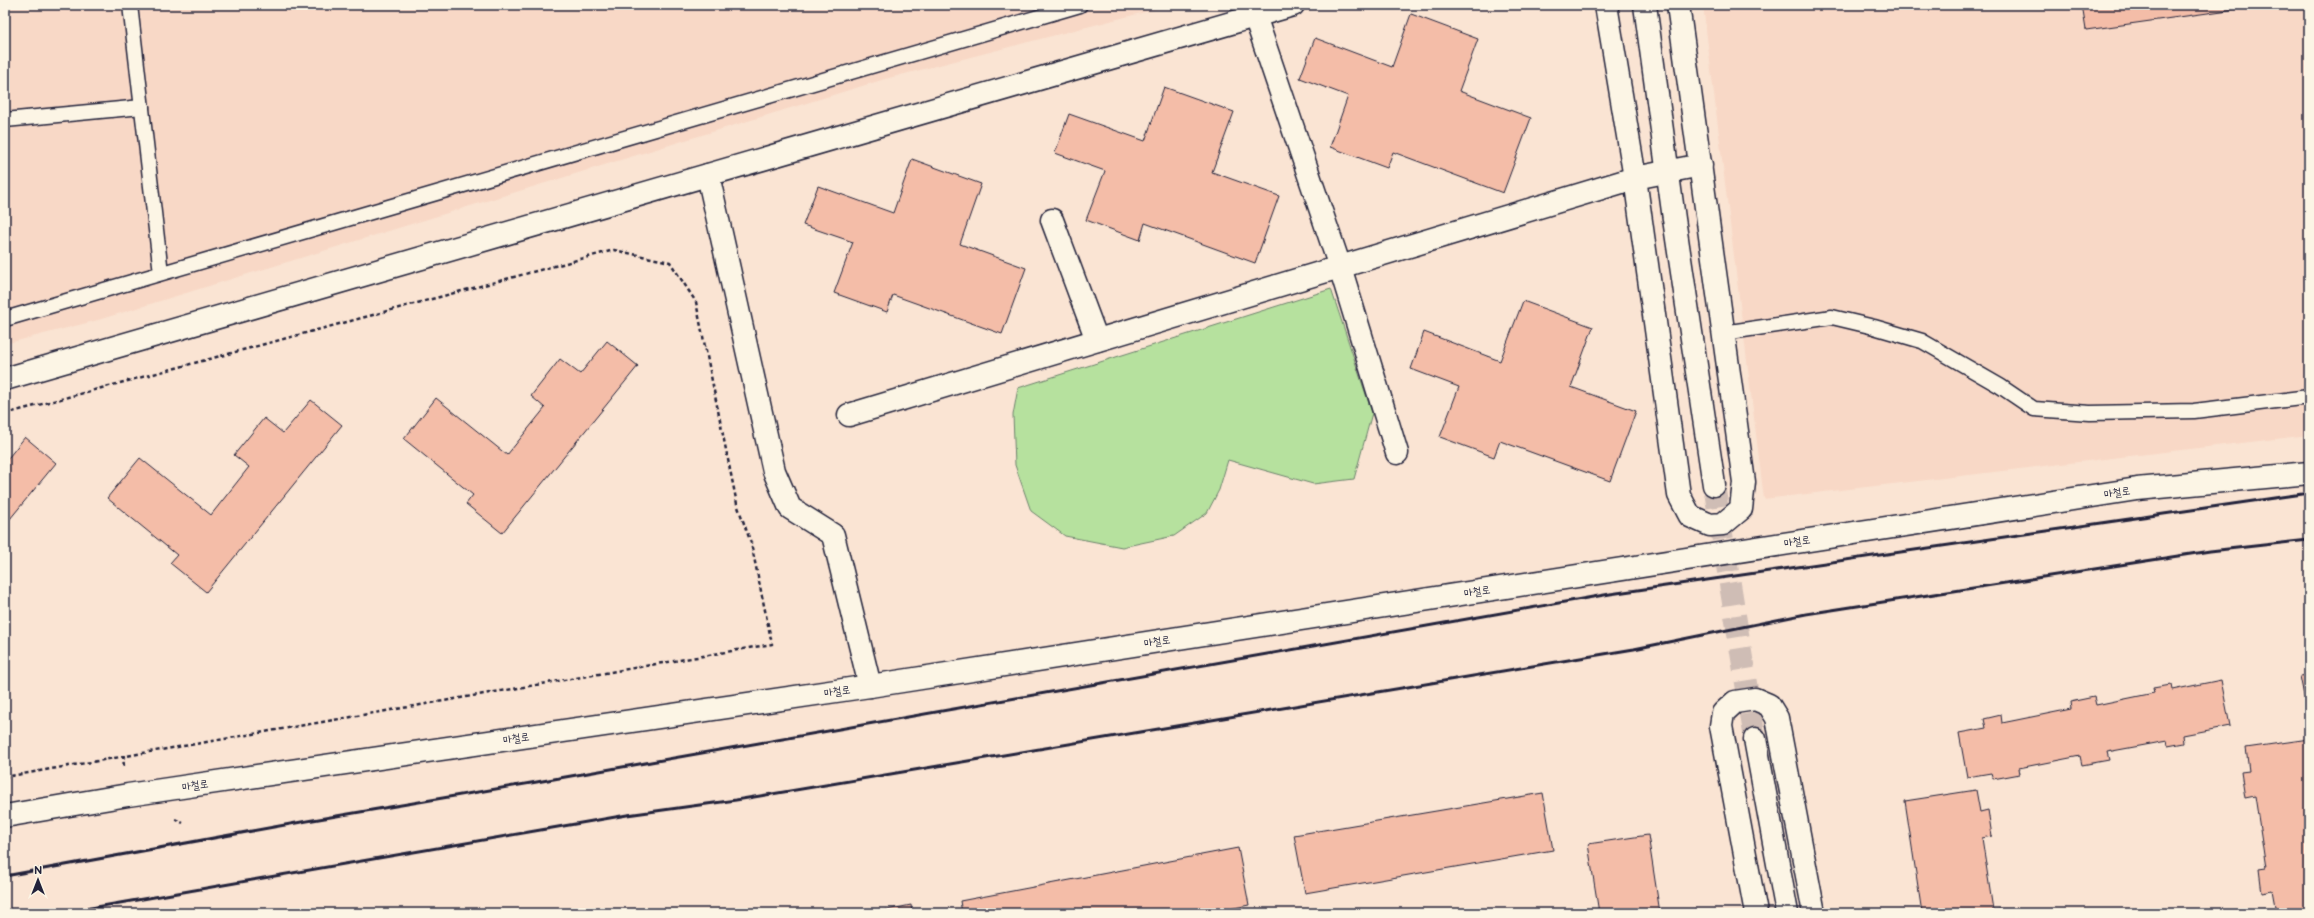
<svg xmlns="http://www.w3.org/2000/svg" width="2314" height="918" font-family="'Balsamiq Sans','Poor Story',sans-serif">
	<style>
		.built { fill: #f8d8c6 }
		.green { fill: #b6e19e; stroke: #6c826c }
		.building { fill: #f4bda8; stroke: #22223b }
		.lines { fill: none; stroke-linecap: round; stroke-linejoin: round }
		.secondary-tunnel { stroke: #cfbdb5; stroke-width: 22; stroke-dasharray: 22 11; stroke-linecap: butt }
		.lane-casing { stroke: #22223b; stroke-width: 17 }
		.street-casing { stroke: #22223b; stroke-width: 25 }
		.secondary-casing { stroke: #22223b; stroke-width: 25 }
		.path { stroke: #22223b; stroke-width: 2.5; stroke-dasharray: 4 3; stroke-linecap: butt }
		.lane { stroke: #fcf5e5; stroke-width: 14 }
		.street { stroke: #fcf5e5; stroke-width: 22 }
		.secondary { stroke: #fcf5e5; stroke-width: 22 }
		.rail { stroke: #22223b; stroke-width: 3 }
		.labels { text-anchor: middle; stroke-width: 3; stroke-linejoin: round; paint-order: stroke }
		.street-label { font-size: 11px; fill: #22223b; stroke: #fcf5e5 }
	</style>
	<rect width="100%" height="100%" fill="#fae4d3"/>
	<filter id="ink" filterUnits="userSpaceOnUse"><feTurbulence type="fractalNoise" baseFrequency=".025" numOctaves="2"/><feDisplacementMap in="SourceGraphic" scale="8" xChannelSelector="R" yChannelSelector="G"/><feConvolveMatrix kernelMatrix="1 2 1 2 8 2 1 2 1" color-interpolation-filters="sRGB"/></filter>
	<g filter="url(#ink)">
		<!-- built -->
		<g class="built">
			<path d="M5,5H1172L885,79L98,320L5,344Z"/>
			<path d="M1703,5H2309V435L1764,499Z"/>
		</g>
		<!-- green -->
		<path class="green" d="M1331,289L1372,413L1354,479L1313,484L1228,460L1219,490L1207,513L1174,536L1122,547L1065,536L1031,511L1015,465L1013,415L1018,388Z"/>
		<!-- building -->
		<g class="building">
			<path d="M2082,5H2265L2086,30Z"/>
			<path d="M1411,14L1478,39L1459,91L1531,118L1503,193L1393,152L1387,168L1330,147L1348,96L1300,78L1315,38L1392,67Z"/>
			<path d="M1164,87L1234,112L1212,172L1279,196L1255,263L1145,223L1140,240L1086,220L1105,171L1055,153L1069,114L1145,141Z"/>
			<path d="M912,159L981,184L960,244L1026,268L1002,334L893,295L887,312L834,293L853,242L803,225L818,186L893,213Z"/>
			<path d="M1523,301L1593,327L1571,387L1636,411L1610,481L1500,441L1494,457L1440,437L1459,387L1411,369L1424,332L1500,361Z"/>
			<path d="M607,341L638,366L502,533L466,504L473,495L404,439L436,398L507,455L545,408L531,396L560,359L580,374Z"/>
			<path d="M311,400L342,425L206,592L170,563L177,555L107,498L140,458L211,515L249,467L234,455L264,418L283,433Z"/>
			<path d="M25,437L56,463L5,525V462Z"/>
			<path d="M2309,675V721L2300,676Z"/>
			<path d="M2221,680L2230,726L2183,735L2184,743L2168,746L2167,741L2107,752L2109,760L2082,765L2080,756L2019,768L2020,774L1993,779L1991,773L1967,777L1959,733L1986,728L1984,719L2001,715L2002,723L2071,709L2070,702L2094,697L2096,705L2154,693L2153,688L2171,685L2172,690Z"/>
			<path d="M2309,739V913H2276L2272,891L2262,893L2259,869L2266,868L2255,796L2245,798L2241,772L2249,771L2246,748Z"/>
			<path d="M1976,790L1980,812L1988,810L1992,836L1982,838L1993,910L2001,909V913H1922L1905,801Z"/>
			<path d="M1543,793L1553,850L1305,893L1294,835Z"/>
			<path d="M1648,835L1660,913H1599L1588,844Z"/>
			<path d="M1238,848L1249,905L1209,913H962L960,901Z"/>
			<path d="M911,905L912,913H872Z"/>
		</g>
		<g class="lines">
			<!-- secondary-tunnel -->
			<path class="secondary-tunnel" d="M1714,485L1755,739"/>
			<defs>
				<g id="lane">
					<path d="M130,5L161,273"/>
					<path d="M5,120L142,107"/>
					<path d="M5,319L1080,5"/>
					<path d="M1723,333L1832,317L1874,327L1922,341L2000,386L2034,409L2090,413L2194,411L2309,397"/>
				</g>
				<g id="street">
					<path d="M1255,16L1340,267L1397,453"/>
					<path d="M708,175L774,471L790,508L833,535L870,686"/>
					<path d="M1052,220L1097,340"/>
					<path d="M849,415L1635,178L1701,165"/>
				</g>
				<g id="secondary">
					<path d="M1606,5L1635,178L1679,495L1690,516L1710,525L1723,524L1741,509L1744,482L1678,5"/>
					<path d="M1645,5L1674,219L1714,485"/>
					<path d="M5,379L1293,5"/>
					<path d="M1755,739L1787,913"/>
					<path d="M5,816L128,795L870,686L2137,489L2309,473"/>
					<path d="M1756,913L1721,726L1723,713L1735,702L1755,699L1769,705L1777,718L1814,913"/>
				</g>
			</defs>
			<!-- lane casing -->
			<use href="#lane" class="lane-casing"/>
			<!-- street casing -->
			<use href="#street" class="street-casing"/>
			<!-- secondary casing -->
			<use href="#secondary" class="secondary-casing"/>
			<!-- path -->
			<g class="path">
				<path d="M5,414L614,250L670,262L696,302L737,504L751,543L772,644L5,777"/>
				<path d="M123,755L124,767"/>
				<path d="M175,819L183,823"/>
			</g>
			<!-- lane -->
			<use href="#lane" class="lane"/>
			<!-- street -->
			<use href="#street" class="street"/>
			<!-- secondary -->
			<use href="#secondary" class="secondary"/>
			<!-- rail -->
			<g class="rail">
				<path d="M5,876L307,821L531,783L1610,594L2309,493"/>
				<path d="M62,913L627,815L736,800L1634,649L1806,614L2210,551L2309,540"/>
			</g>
		</g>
	</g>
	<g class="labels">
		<!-- street labels -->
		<g class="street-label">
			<text transform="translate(2117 492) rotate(-9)" y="4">마철로</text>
			<text transform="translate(1797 541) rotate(-9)" y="4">마철로</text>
			<text transform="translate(1477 591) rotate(-9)" y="4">마철로</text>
			<text transform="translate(1157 641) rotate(-9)" y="4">마철로</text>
			<text transform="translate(837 691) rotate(-8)" y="4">마철로</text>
			<text transform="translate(516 738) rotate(-8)" y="4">마철로</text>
			<text transform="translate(195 785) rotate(-8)" y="4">마철로</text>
		</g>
	</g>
	<!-- margin -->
	<rect width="2314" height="918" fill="none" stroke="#fcf5e5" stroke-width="20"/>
	<rect x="10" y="10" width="2294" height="898" fill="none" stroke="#22223b" stroke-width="1.5" filter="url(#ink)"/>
	<!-- north arrow -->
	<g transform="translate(38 880)" stroke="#fcf5e5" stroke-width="3" paint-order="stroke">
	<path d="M0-3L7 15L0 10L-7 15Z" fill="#22223b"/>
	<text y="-6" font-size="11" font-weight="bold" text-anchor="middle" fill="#22223b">N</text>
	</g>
</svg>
